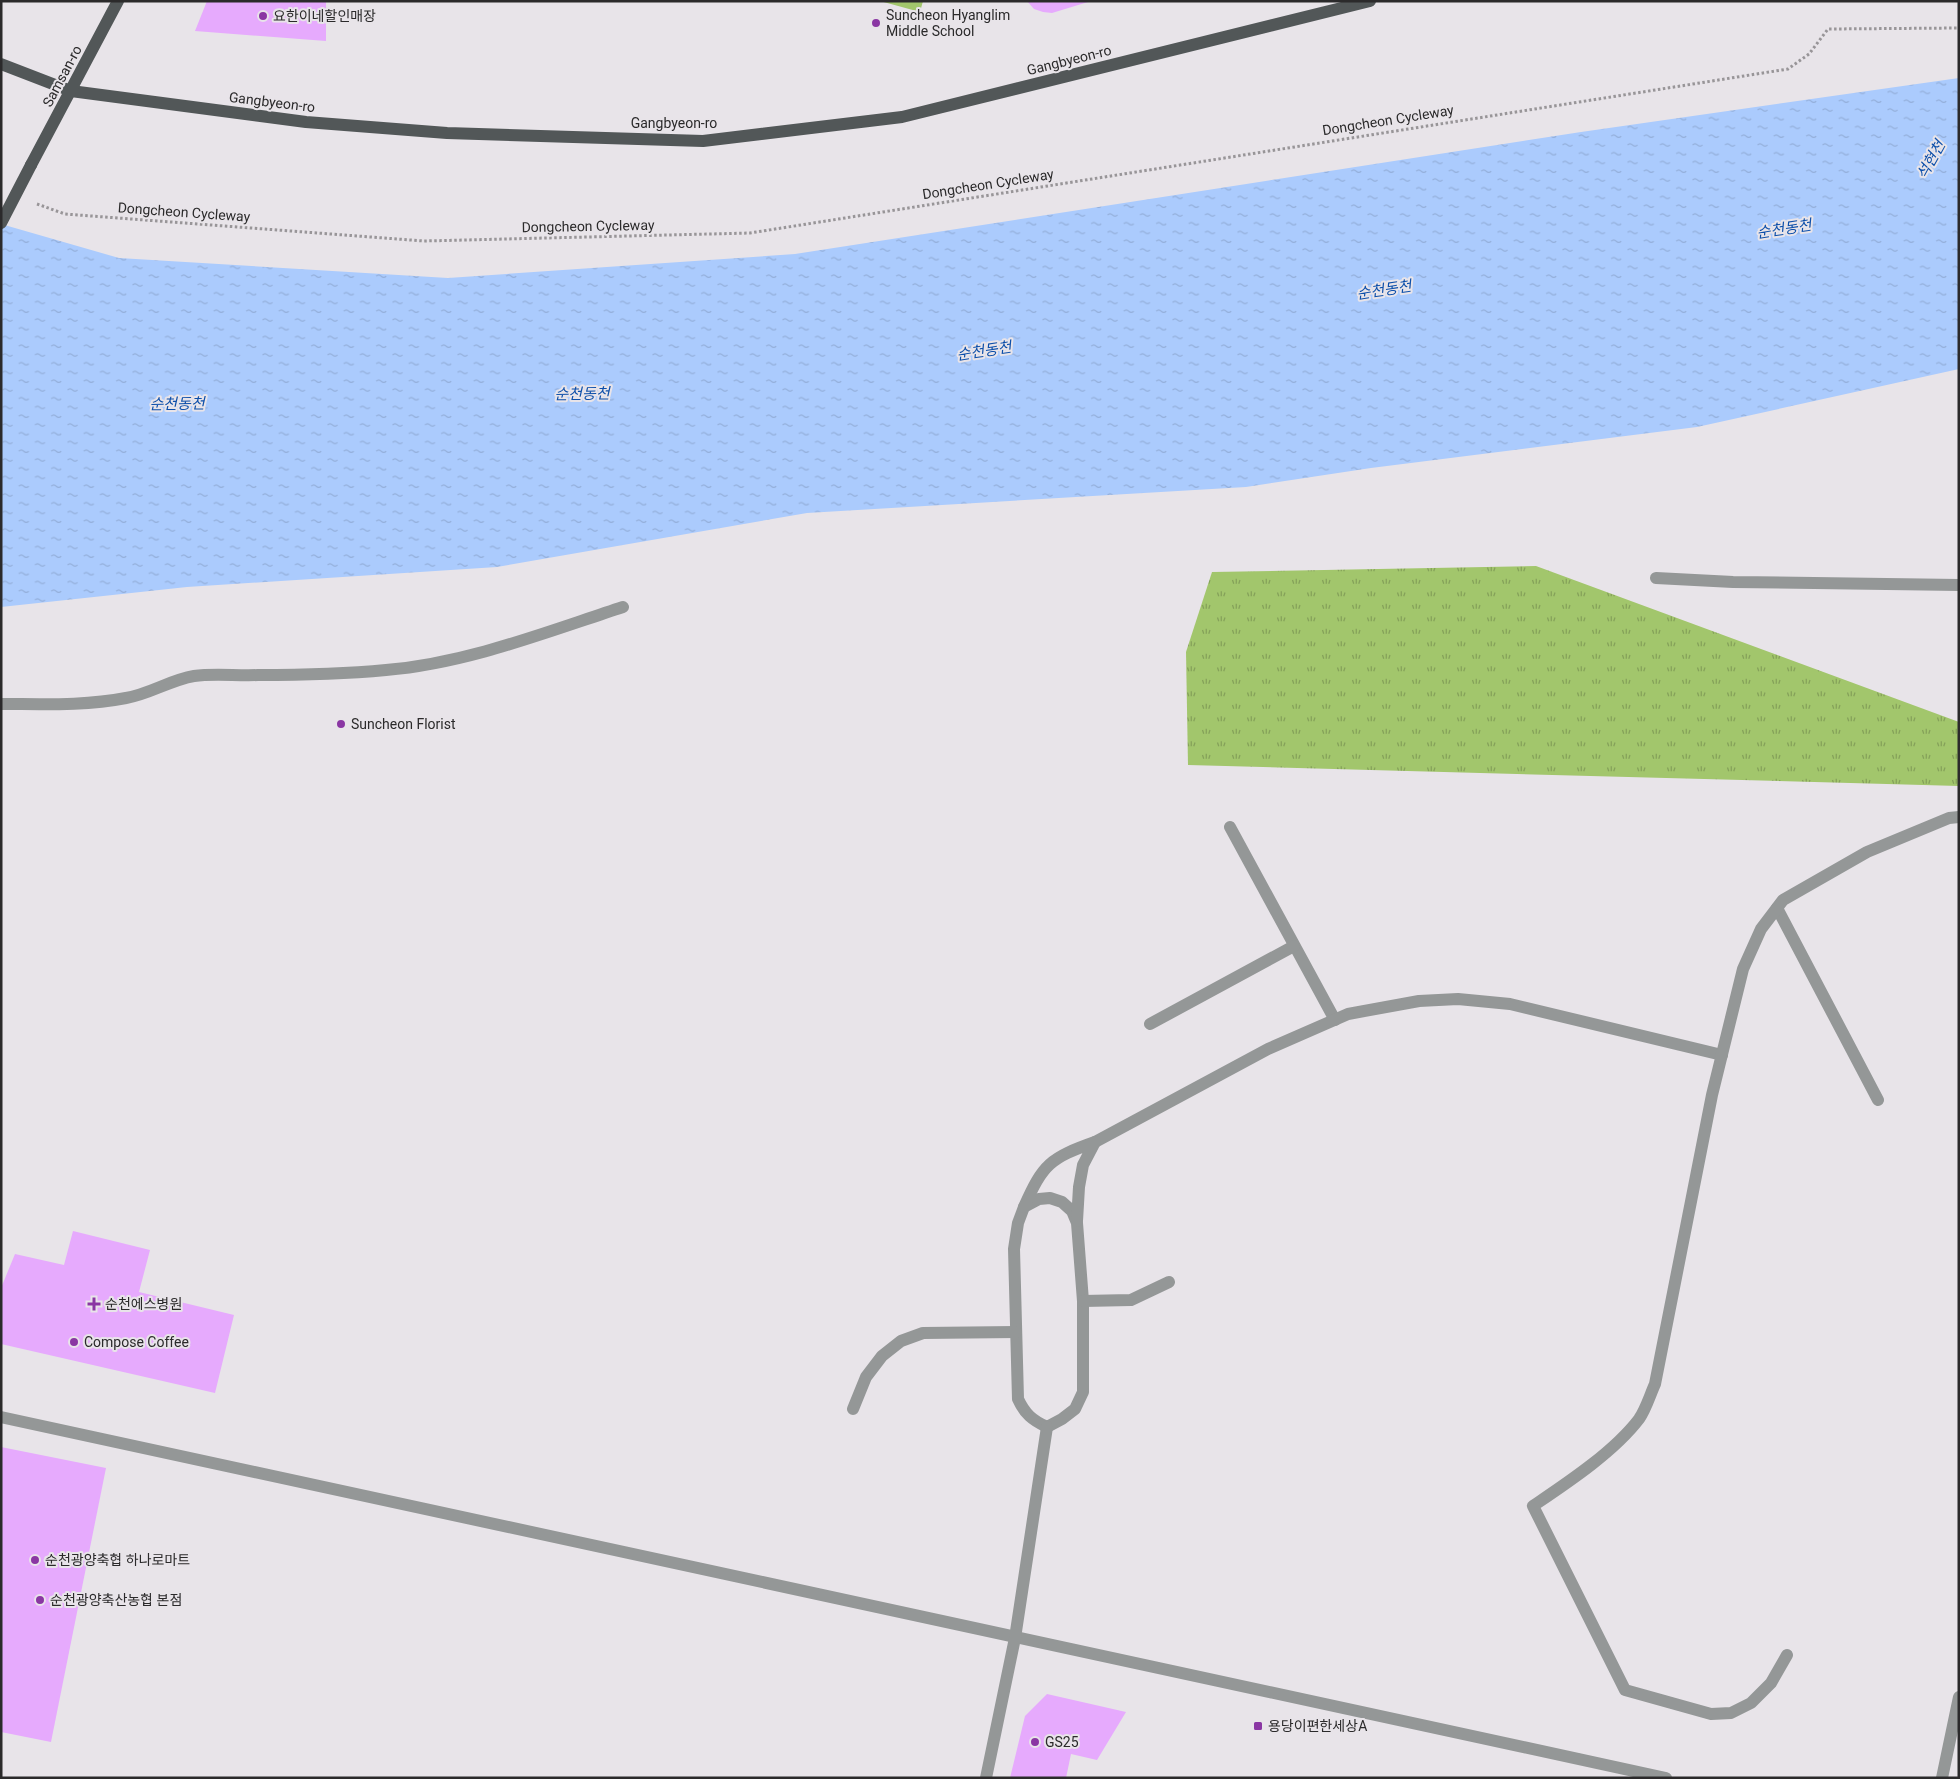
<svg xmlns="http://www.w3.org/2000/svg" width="1960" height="1779" font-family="Roboto,'Noto Sans KR',sans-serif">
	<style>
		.grass { fill: url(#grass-tufts) }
		.garden { fill: #a2c66c }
		.water { fill: url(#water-ripples) }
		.building { fill: #e6aafd }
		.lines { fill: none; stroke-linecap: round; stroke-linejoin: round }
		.path { stroke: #989598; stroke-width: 3; stroke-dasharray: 2.5 2.5; stroke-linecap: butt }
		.minor { stroke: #949797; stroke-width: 12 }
		.major { stroke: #525758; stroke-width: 12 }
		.major-bridge { stroke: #525758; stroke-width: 12 }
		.poi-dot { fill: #8a36a3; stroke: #e8e4e9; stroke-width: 2 }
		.labels { text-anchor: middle; stroke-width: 4; stroke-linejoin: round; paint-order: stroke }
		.poi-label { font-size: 14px; fill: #2b2a2b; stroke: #e8e4e9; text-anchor: start }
		.street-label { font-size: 14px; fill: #2b2a2b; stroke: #e8e4e9 }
		.water-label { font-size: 15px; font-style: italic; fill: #0d4faa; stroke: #e8e4e9 }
	</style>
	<defs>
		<pattern id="grass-tufts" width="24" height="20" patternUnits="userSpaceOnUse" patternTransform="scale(1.25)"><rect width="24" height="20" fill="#a2c66c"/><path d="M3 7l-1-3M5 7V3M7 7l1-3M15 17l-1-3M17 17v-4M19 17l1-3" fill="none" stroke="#84a159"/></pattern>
		<pattern id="water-ripples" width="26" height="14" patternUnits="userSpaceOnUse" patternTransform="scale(1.25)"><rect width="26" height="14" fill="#abcbfd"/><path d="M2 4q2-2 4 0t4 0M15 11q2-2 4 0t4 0" fill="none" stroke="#93aed9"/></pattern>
	</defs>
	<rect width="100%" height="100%" fill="#e8e4e9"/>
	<!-- grass -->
	<path class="grass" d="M1536,566L1959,722V786L1188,765L1186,652L1212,572Z"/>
	<!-- garden -->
	<path class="garden" d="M880,1H923L920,12Z"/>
	<!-- water -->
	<path class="water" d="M1959,78V369L1697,427L1371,468L1246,487L807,513L497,567L187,587L1,607V224L119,258L448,278L795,254L1581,132Z"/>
	<!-- building -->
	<g class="building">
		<path d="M207,1H326V41L195,31Z"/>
		<path d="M1027,1H1088V2L1052,13L1043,12L1034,9Z"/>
		<path d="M73,1231L150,1250L139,1292L234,1315L215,1393L1,1344V1288L15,1254L64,1265Z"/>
		<path d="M1,1447L106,1468L51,1742L1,1732Z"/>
		<path d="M1047,1694L1126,1712L1097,1760L1071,1754L1066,1778H1010L1025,1716Z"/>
	</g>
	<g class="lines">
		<!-- path -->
		<path class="path" d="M37,204L65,214L424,241L750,233L1788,69L1809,54L1828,29L1959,28"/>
		<!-- minor -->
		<g class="minor">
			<path d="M1656,578L1733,582L1959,585"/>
			<path d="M1,704C42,704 85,706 126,698C150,694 170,680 194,676C214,673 237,676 258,675C301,675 344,674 386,670C468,663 546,632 623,607"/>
			<path d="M1230,827L1335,1020"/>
			<path d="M1777,908L1878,1100"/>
			<path d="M1150,1024L1294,946"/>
			<path d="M1095,1142L1268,1049L1348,1014L1419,1001L1458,999L1510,1004L1722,1055"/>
			<path d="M1050,1198L1062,1202L1072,1211L1077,1223L1083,1301V1392L1075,1409L1062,1419L1047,1427C1032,1420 1025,1414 1018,1399L1014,1249L1018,1223L1024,1207L1039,1199Z"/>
			<path d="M1024,1207C1043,1164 1050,1158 1095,1142L1083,1165L1079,1187L1077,1221"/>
			<path d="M1083,1301L1131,1300L1169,1282"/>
			<path d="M853,1409L866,1377L882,1356L901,1341L923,1333L1016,1332"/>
			<path d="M1,1417L1666,1778"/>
			<path d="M1787,1655L1771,1683L1751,1703L1731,1713L1711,1714L1625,1690L1533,1506C1567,1483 1614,1452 1639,1419C1646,1409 1650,1395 1655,1384L1712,1095L1743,969L1761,929L1783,900L1867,852L1949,818L1959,817"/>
			<path d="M986,1778L1015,1638L1047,1427"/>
			<path d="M1942,1778L1959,1697"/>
		</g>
		<!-- major -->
		<g class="major">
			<path d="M1,64L71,91L306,122L447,133L703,141L902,117L1370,1"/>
			<path d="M31,165L118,1"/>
		</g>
		<!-- major-bridge -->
		<path class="major-bridge" d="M1,223L31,165"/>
	</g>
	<!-- markers -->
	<g class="poi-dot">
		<circle cx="263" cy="16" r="5"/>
		<circle cx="876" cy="23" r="5"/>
		<circle cx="341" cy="724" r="5"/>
		<path d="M91.5 1296.5h5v5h5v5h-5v5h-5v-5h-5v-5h5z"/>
		<circle cx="74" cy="1342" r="5"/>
		<circle cx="35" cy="1560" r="5"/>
		<circle cx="40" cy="1600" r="5"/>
		<rect x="1253" y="1721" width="10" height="10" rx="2.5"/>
		<circle cx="1035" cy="1742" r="5"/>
	</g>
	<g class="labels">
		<!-- poi labels -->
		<g class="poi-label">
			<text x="886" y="20">Suncheon Hyanglim<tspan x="886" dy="16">Middle School</tspan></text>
			<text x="273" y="21">요한이네할인매장</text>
			<text x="351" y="729">Suncheon Florist</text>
			<text x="105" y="1309">순천에스병원</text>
			<text x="84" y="1347">Compose Coffee</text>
			<text x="45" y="1565">순천광양축협 하나로마트</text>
			<text x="50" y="1605">순천광양축산농협 본점</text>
			<text x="1268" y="1731">용당이편한세상A</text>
			<text x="1045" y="1747">GS25</text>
		</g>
		<!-- street labels -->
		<g class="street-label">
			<text transform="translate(1069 60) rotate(-14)" y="5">Gangbyeon-ro</text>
			<text transform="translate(62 76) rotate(-62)" y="5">Samsan-ro</text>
			<text transform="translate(272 102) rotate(7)" y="5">Gangbyeon-ro</text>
			<text transform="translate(1388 120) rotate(-9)" y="5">Dongcheon Cycleway</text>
			<text x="674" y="128">Gangbyeon-ro</text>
			<text transform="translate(988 184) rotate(-9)" y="5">Dongcheon Cycleway</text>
			<text transform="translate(184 212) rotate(4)" y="5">Dongcheon Cycleway</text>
			<text transform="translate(588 226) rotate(-1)" y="5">Dongcheon Cycleway</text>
		</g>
		<!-- water labels -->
		<g class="water-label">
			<text transform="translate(1931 160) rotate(-61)" y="5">석현천</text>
			<text transform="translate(1784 229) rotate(-9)" y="5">순천동천</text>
			<text transform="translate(1384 290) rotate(-9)" y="5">순천동천</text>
			<text transform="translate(984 351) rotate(-9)" y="5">순천동천</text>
			<text transform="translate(582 394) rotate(-1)" y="5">순천동천</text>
			<text transform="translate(177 404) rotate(-1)" y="5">순천동천</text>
		</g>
	</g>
	<!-- border -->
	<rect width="1960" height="1779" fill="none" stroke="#2b2a2b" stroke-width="5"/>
</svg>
